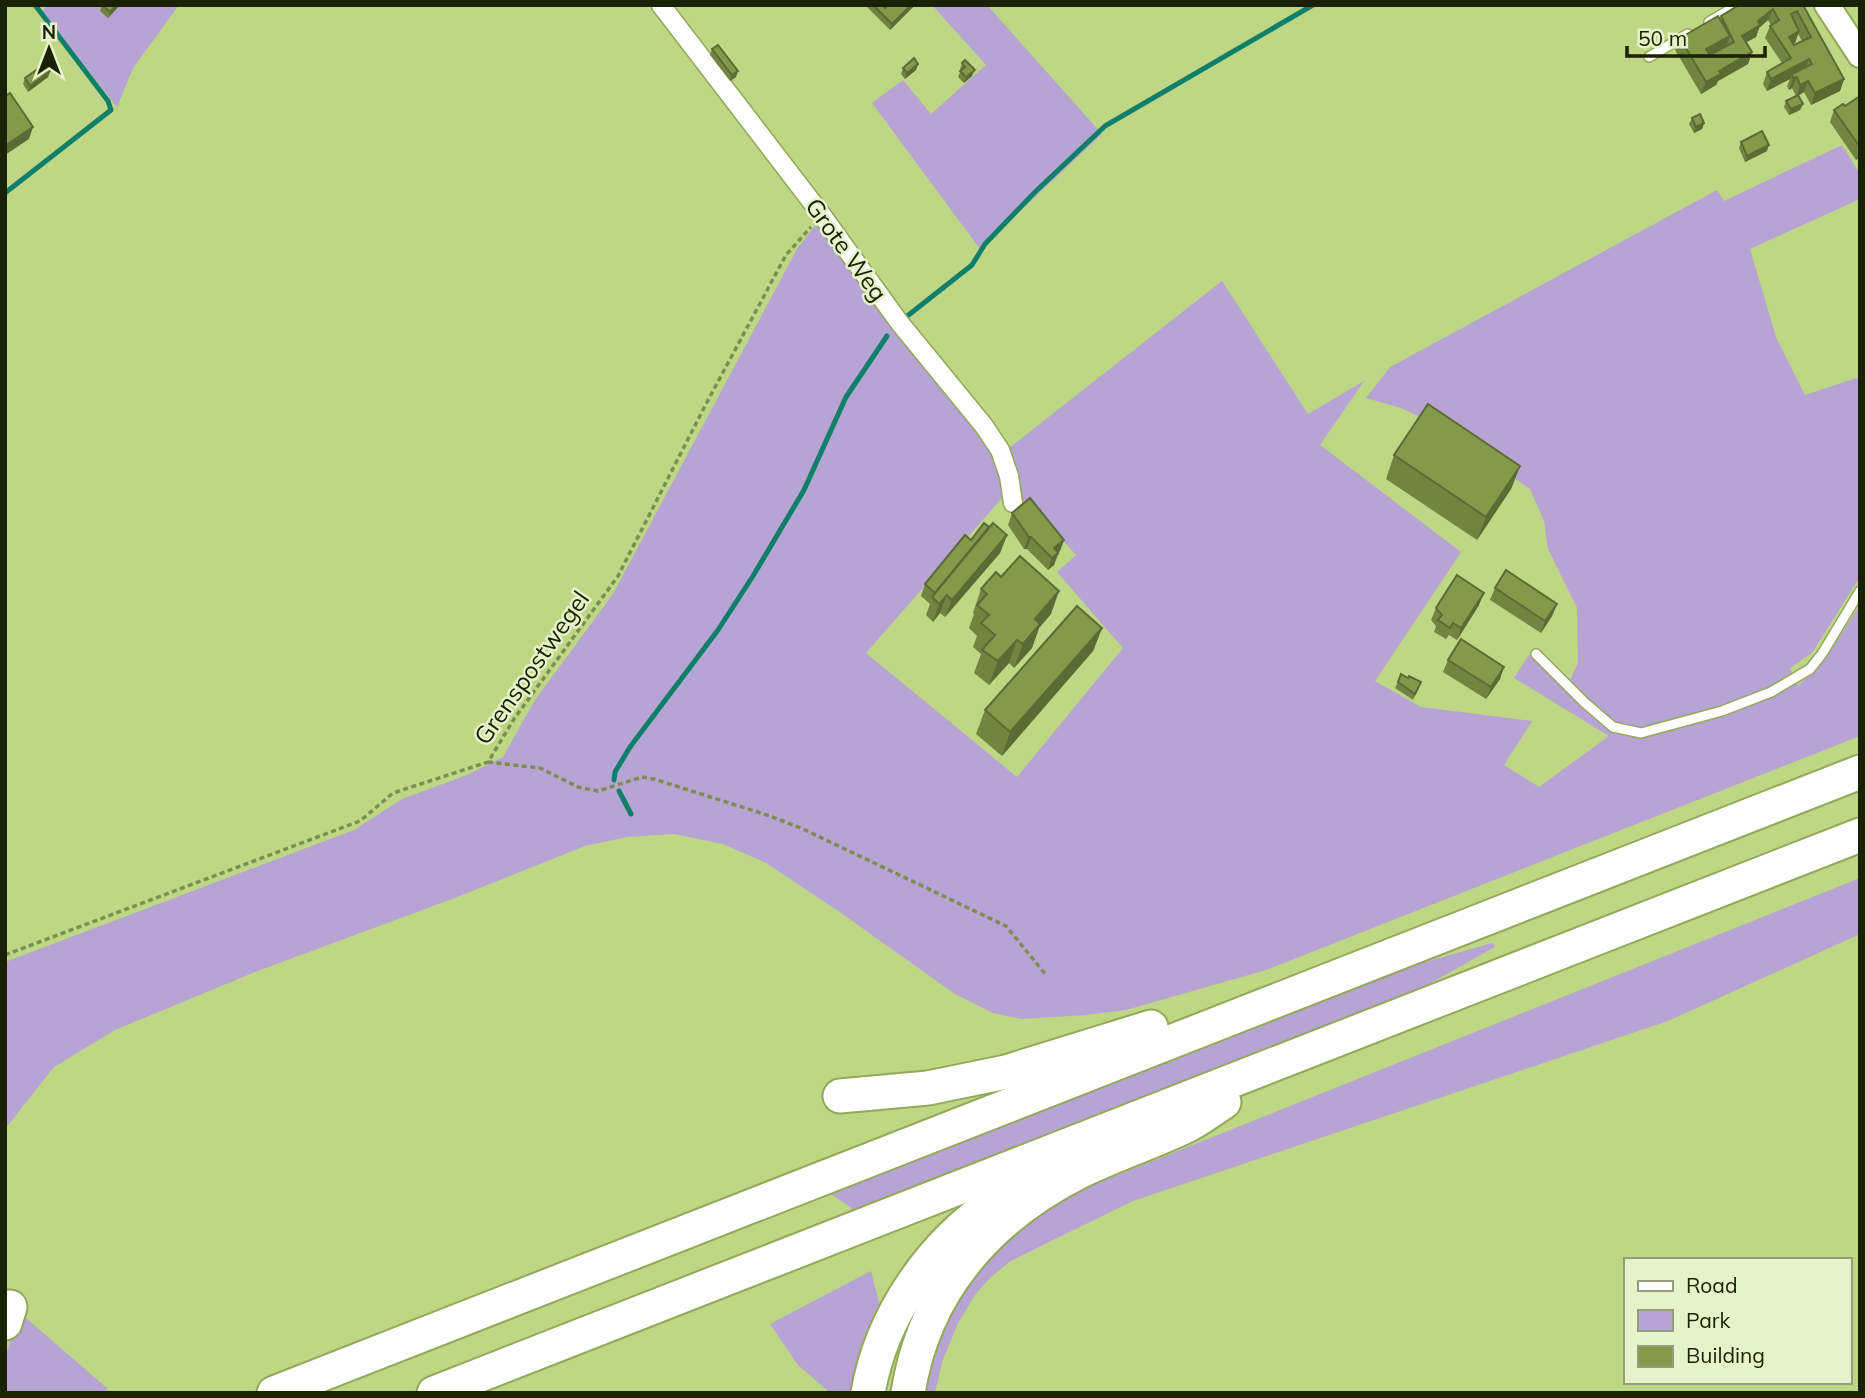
<svg xmlns="http://www.w3.org/2000/svg" width="1865" height="1398" font-family="Mulish,sans-serif">
	<style>
		.green { fill: #b6a4d4 }
		.lines { fill: none; stroke-linecap: round; stroke-linejoin: round }
		.stream { stroke: #0f7f69; stroke-width: 5 }
		.lane-casing { stroke: #93a858; stroke-width: 12 }
		.street-casing { stroke: #93a858; stroke-width: 21 }
		.secondary-casing { stroke: #93a858; stroke-width: 28 }
		.highway-casing { stroke: #93a858; stroke-width: 37 }
		.path { stroke: #7d8e51; stroke-width: 3.5; stroke-dasharray: 5 3.5; stroke-linecap: butt }
		.lane { stroke: #fff; stroke-width: 9 }
		.street { stroke: #fff; stroke-width: 18 }
		.secondary { stroke: #fff; stroke-width: 24 }
		.highway { stroke: #fff; stroke-width: 33 }
		.wall { fill: #72843f; fill-rule: evenodd }
		.shaded-wall { fill: #5c6b33 }
		.building { fill: #849949; stroke: #5c6b33; stroke-width: 2; fill-rule: evenodd }
		.labels { text-anchor: middle; stroke-width: 5; stroke-linejoin: round; paint-order: stroke }
		.street-label { font-size: 24px; fill: #192101; stroke: #e5f2ca }
	</style>
	<rect width="100%" height="100%" fill="#bfd685"/>
	<!-- green -->
	<g class="green">
		<path d="M47,5H179L133,68L117,107L42,12Z"/>
		<path d="M932,5H987L1102,134L980,249L872,103L903,80L931,114L986,65Z"/>
		<path d="M1842,145L1860,174V199L1750,249L1776,337L1805,395L1860,377V577L1812,653L1790,668L1798,686L1825,659L1860,605V736L1266,970L1126,1010L1086,1015L1021,1019L993,1013L955,994L841,913L766,863L723,844L674,834L627,837L585,846L452,899L255,972L115,1030L54,1067L5,1129V962L354,830L402,799L467,775L503,757L535,700L613,594L797,249L820,219L993,444L1000,465L1002,498L866,653L1017,777L1123,648L1057,572L1076,555L1028,501L1021,500V484L1009,448L1222,281L1308,414L1364,381L1320,445L1461,552L1375,681L1421,707L1532,721L1504,765L1539,787L1609,736L1514,678L1529,655L1569,682L1578,663L1577,608L1548,549L1544,521L1530,489L1433,423L1401,408L1366,398L1390,367L1717,190L1724,201Z"/>
		<path d="M1860,878V934L1668,1021L1133,1201L1047,1243L1009,1262L989,1279L975,1295L958,1323L942,1362L935,1393H921L945,1308L1002,1239L1065,1196Z"/>
		<path d="M1492,943L1495,946L1493,948L1424,987L1230,1067L857,1212L821,1187L1376,976Z"/>
		<path d="M871,1271L881,1310L858,1393H830L797,1364L770,1324Z"/>
		<path d="M19,1312L108,1389L102,1393H5V1359Z"/>
	</g>
	<g class="lines">
		<!-- stream -->
		<g class="stream">
			<path d="M5,193L111,110L108,101L35,5"/>
			<path d="M906,317L972,265L985,244L1035,192L1105,126L1313,5"/>
			<path d="M614,780L615,772L630,747L718,630L753,576L804,490L846,397L887,336"/>
			<path d="M619,791L631,814"/>
		</g>
		<defs>
			<g id="lane">
				<path d="M1709,22L1738,5"/>
				<path d="M1649,57L1688,34"/>
				<path d="M1536,654L1584,702L1613,727L1641,733L1722,711L1771,692L1810,669L1822,654L1860,591"/>
			</g>
			<path id="street" d="M661,5L821,214L899,322L984,426L1000,450L1009,476L1013,503"/>
			<path id="secondary" d="M1827,5L1860,55"/>
			<g id="highway">
				<path d="M840,1096L928,1088L1006,1072L1151,1027"/>
				<path d="M5,1323L10,1307"/>
				<path d="M274,1393L1860,772"/>
				<path d="M434,1393L1860,835"/>
				<path d="M868,1393C881,1316 931,1244 996,1201C1016,1189 1038,1179 1058,1168"/>
				<path d="M908,1393C924,1290 989,1217 1081,1171C1114,1155 1150,1143 1184,1127C1198,1121 1211,1110 1224,1102"/>
			</g>
		</defs>
		<!-- lane casing -->
		<use href="#lane" class="lane-casing"/>
		<!-- street casing -->
		<use href="#street" class="street-casing"/>
		<!-- secondary casing -->
		<use href="#secondary" class="secondary-casing"/>
		<!-- highway casing -->
		<use href="#highway" class="highway-casing"/>
		<!-- path -->
		<g class="path">
			<path d="M488,762L540,768L578,787L598,791L642,777L654,779L770,816L803,829L1006,926L1046,975"/>
			<path d="M5,955L360,821L393,793L488,762L514,719L618,576L706,404L786,255L811,227"/>
		</g>
		<!-- lane -->
		<use href="#lane" class="lane"/>
		<!-- street -->
		<use href="#street" class="street"/>
		<!-- secondary -->
		<use href="#secondary" class="secondary"/>
		<!-- highway -->
		<use href="#highway" class="highway"/>
	</g>
	<!-- wall -->
	<g class="wall">
		<path d="M102,5H120L108,18L100,11Z"/>
		<path d="M865,5H882L885,8L915,5L890,30Z"/>
		<path d="M1803,5L1844,79L1840,91L1811,105L1804,92L1798,96L1803,104L1800,110L1789,115L1784,107L1786,101L1796,96L1792,88L1789,90L1787,86L1790,79L1767,91L1763,84L1767,72L1782,63L1765,38L1770,26L1771,25L1768,20L1759,28L1756,37L1746,42L1752,52L1748,64L1718,81L1716,85L1701,94L1675,50L1680,38L1720,19L1721,16ZM1798,34L1802,41L1794,45L1793,44L1795,43Z"/>
		<path d="M712,49L736,77L730,81L710,55Z"/>
		<path d="M962,63L972,76L964,83L958,77L961,70L960,69Z"/>
		<path d="M918,64L916,70L905,79L901,74L903,68Z"/>
		<path d="M50,71L48,77L28,92L23,84L25,78Z"/>
		<path d="M1860,96V157L1856,160L1830,122L1834,110L1845,106Z"/>
		<path d="M1692,118L1704,123L1702,129L1694,133L1689,124Z"/>
		<path d="M1741,142L1767,151L1745,162L1739,148Z"/>
		<path d="M1394,455L1520,466L1511,489L1477,540L1386,479Z"/>
		<path d="M1012,513L1064,540L1054,565L1048,570L1027,549H1024L1008,525Z"/>
		<path d="M989,527L1007,535L1000,553L945,617L940,613L933,622L926,615L930,604L921,596L925,584L971,540Z"/>
		<path d="M1001,577L1051,614L1039,628L1032,648L1014,668L1009,663L989,685L974,673L981,654L973,647L977,636L969,628L974,614L973,613L981,589Z"/>
		<path d="M1495,588L1557,604L1552,616L1541,633L1490,600Z"/>
		<path d="M1479,605L1457,640L1449,635L1446,639L1434,632L1436,626L1431,620L1436,608Z"/>
		<path d="M1102,628L1093,651L1002,756L976,734L985,710Z"/>
		<path d="M1448,660L1500,679L1486,699L1443,672Z"/>
		<path d="M1408,678L1419,688L1413,700L1395,688L1398,682Z"/>
	</g>
	<!-- shaded-wall -->
	<g class="shaded-wall">
		<path d="M116,5H120L108,18L110,12Z"/>
		<path d="M911,5H915L890,30L892,24Z"/>
		<path d="M1773,9L1768,20L1759,28L1756,37L1738,47L1742,36Z"/>
		<path d="M1799,31L1795,43L1785,49L1789,37Z"/>
		<path d="M1730,36L1726,47L1702,61L1706,49Z"/>
		<path d="M1752,52L1748,64L1718,81L1716,85L1701,94L1706,82L1719,71Z"/>
		<path d="M1809,59L1805,71L1792,74L1790,79L1767,91L1771,79Z"/>
		<path d="M918,64L916,70L905,79L907,73Z"/>
		<path d="M975,70L972,76L964,83L966,77Z"/>
		<path d="M50,71L48,77L28,92L30,86Z"/>
		<path d="M738,71L736,77L730,81L732,75Z"/>
		<path d="M1797,77L1792,88L1789,90L1793,78Z"/>
		<path d="M1844,79L1840,91L1811,105L1815,93Z"/>
		<path d="M1808,81L1804,92L1796,97L1800,85Z"/>
		<path d="M1803,104L1800,110L1789,115L1791,109Z"/>
		<path d="M1704,123L1702,129L1694,133L1696,127Z"/>
		<path d="M33,127L29,139L5,155V146Z"/>
		<path d="M1769,145L1767,151L1745,162L1747,156Z"/>
		<path d="M1860,148V157L1856,160Z"/>
		<path d="M1520,466L1511,489L1477,540L1486,517Z"/>
		<path d="M1007,535L1000,553L945,617L952,600Z"/>
		<path d="M1029,537H1031L1027,549H1024Z"/>
		<path d="M1064,540L1060,551L1052,558L1054,548Z"/>
		<path d="M1058,553L1054,565L1048,570L1052,558Z"/>
		<path d="M1059,591L1051,614L1039,628L1032,648L1014,668L1023,644L1035,619Z"/>
		<path d="M1484,593L1479,605L1457,640L1461,628Z"/>
		<path d="M947,595L940,613L933,622L939,604Z"/>
		<path d="M1557,604L1552,616L1541,633L1545,621Z"/>
		<path d="M1102,628L1093,651L1002,756L1010,732Z"/>
		<path d="M1017,640L1009,663L989,685L998,661Z"/>
		<path d="M1504,667L1500,679L1486,699L1491,687Z"/>
	</g>
	<!-- building -->
	<g class="building">
		<path d="M102,5H116L110,12Z"/>
		<path d="M873,5H882L885,8L888,5H911L892,24Z"/>
		<path d="M1739,5H1803L1844,79L1815,93L1808,81L1800,85L1797,77L1793,78L1792,74L1812,64L1809,59L1771,79L1767,72L1791,58L1770,26L1779,20L1773,9L1758,21L1760,25L1742,36L1752,52L1719,71L1721,74L1706,82L1680,38L1718,16L1730,36L1706,49L1710,55L1734,42L1721,16ZM1797,11L1811,37L1794,45L1789,37L1799,31L1791,14Z"/>
		<path d="M718,45L738,71L732,75L712,49Z"/>
		<path d="M914,58L918,64L907,73L903,68Z"/>
		<path d="M965,60L975,70L966,77L960,71L965,67L962,63Z"/>
		<path d="M45,64L50,71L30,86L25,78Z"/>
		<path d="M10,93L33,127L5,146V96Z"/>
		<path d="M1798,95L1803,104L1791,109L1786,101Z"/>
		<path d="M1860,96V147L1834,110L1843,104L1845,106Z"/>
		<path d="M1700,114L1704,123L1696,127L1692,118Z"/>
		<path d="M1762,131L1769,145L1747,156L1741,142Z"/>
		<path d="M1428,404L1520,466L1486,517L1394,455Z"/>
		<path d="M1030,498L1064,540L1054,548L1058,553L1052,558L1031,537H1029L1012,513Z"/>
		<path d="M984,523L989,527L935,593L925,584L965,535L971,540Z"/>
		<path d="M993,523L1007,535L952,600L947,595L939,604L932,597Z"/>
		<path d="M1020,556L1059,591L1035,619L1040,624L1023,644L1017,640L998,661L982,650L995,635L981,623L989,615L977,605L987,594L981,589L996,572L1001,577Z"/>
		<path d="M1506,570L1557,604L1545,621L1495,588Z"/>
		<path d="M1457,575L1484,593L1461,628L1453,623L1450,628L1438,620L1442,615L1436,608Z"/>
		<path d="M1077,606L1102,628L1010,732L985,710Z"/>
		<path d="M1461,639L1504,667L1491,687L1448,660Z"/>
		<path d="M1401,674L1408,678L1409,676L1421,682L1415,694L1398,682Z"/>
	</g>
	<g class="labels">
		<!-- street labels -->
		<g class="street-label">
			<text transform="translate(846 250) rotate(54)" y="8">Grote Weg</text>
			<text transform="translate(532 668) rotate(-55)" y="8">Grenspostwegel</text>
		</g>
	</g>
	<!-- border -->
	<rect width="1865" height="1398" fill="none" stroke="#192101" stroke-width="14"/>
	<!-- legend -->
	<rect x="1624" y="1258" width="228" height="126" fill="#e5f2ca" stroke="#939e7a" stroke-width="2"/>
	<rect x="1638" y="1281" width="35" height="10" fill="#ffffff" stroke="#939e7a" stroke-width="2"/>
	<text x="1686" y="1293" font-size="21" fill="#192101">Road</text>
	<rect x="1638" y="1310" width="35" height="21" fill="#b6a4d4" stroke="#939e7a" stroke-width="2"/>
	<text x="1686" y="1328" font-size="21" fill="#192101">Park</text>
	<rect x="1638" y="1346" width="35" height="21" fill="#849949" stroke="#939e7a" stroke-width="2"/>
	<text x="1686" y="1363" font-size="21" fill="#192101">Building</text>
	<!-- north arrow -->
	<g transform="translate(49 49)" stroke="#e5f2ca" stroke-width="5" paint-order="stroke">
	<path d="M0-5L12 26L0 18L-12 26Z" fill="#192101"/>
	<text y="-10" font-size="19" font-weight="bold" text-anchor="middle" fill="#192101">N</text>
	</g>
	<!-- scale -->
	<path d="M1627 46v10h138v-10" fill="none" stroke="#192101" stroke-width="3.5"/>
	<text x="1638" y="46" font-size="21" fill="#192101" stroke="#e5f2ca" stroke-width="5" paint-order="stroke">50 m</text>
</svg>
